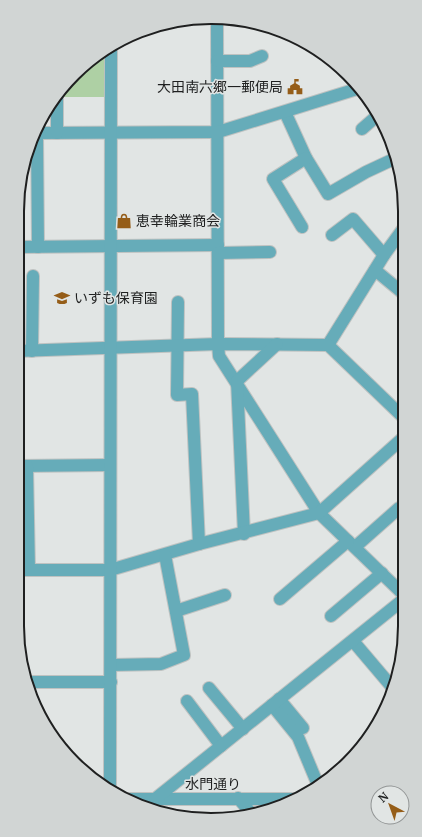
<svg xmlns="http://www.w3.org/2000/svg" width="422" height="837" font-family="Merriweather,'Noto Sans JP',serif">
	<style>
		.green { fill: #aed0a4 }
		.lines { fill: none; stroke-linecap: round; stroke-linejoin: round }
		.minor-casing { stroke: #bec2c1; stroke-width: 14 }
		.minor { stroke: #66acb9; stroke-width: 12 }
		.labels { text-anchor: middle; stroke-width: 3; stroke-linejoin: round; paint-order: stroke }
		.poi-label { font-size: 14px; fill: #1f2020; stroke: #e1e5e4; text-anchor: start }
		.street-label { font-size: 14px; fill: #1f2020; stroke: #e1e5e4 }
		.rim { fill: none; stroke: #1f2020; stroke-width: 2 }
	</style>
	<rect width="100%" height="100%" fill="#e1e5e4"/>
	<!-- green -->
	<path class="green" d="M106,52V97H64C64,77 91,61 106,52Z"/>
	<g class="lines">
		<defs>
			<g id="minor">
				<path d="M217,18L218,344L219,356L319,513L404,595"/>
				<path d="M217,61H250L262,56"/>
				<path d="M285,112L306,158L328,194L366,172L396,158"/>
				<path d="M362,129L378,115"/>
				<path d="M35,133L218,132L360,88"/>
				<path d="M37,133L38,247"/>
				<path d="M57,133V99"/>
				<path d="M302,227L273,179L306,158"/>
				<path d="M332,235L353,219L384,255"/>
				<path d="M17,247L218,245"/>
				<path d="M218,253L270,252"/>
				<path d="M375,270L404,294"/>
				<path d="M178,302L177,395L192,394L199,544"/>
				<path d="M328,345L384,255L403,229"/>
				<path d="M17,351L218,344L328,345L404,418"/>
				<path d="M32,351L33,276"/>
				<path d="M17,466L110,465"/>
				<path d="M27,466L29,570"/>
				<path d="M244,534L237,381L277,344"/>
				<path d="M355,547L399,508"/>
				<path d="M17,570H110L199,544L319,513L404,437"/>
				<path d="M280,599L348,541"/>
				<path d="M176,611L225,595"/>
				<path d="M331,616L382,573"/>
				<path d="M353,641L392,687"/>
				<path d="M111,665L161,664L184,655L165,555"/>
				<path d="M26,682H111"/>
				<path d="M209,688L243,729"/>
				<path d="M279,699L303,728"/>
				<path d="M187,701L221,746"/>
				<path d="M272,705L298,737L318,785"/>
				<path d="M110,791L111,49"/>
				<path d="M238,798L252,814"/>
				<path d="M129,799H297"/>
				<path d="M155,799L404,599"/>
			</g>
		</defs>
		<!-- minor casing -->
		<use href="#minor" class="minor-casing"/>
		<!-- minor -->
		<use href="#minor" class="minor"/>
	</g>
	<!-- icons -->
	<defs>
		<symbol id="civic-bare" viewBox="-9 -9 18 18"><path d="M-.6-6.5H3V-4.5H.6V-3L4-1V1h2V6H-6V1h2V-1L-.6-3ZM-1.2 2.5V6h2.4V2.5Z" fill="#955d18" stroke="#e1e5e4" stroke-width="2.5" paint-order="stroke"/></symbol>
		<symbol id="shop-bare" viewBox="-9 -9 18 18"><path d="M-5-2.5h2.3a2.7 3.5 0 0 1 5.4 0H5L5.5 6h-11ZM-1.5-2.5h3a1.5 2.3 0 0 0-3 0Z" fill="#955d18" stroke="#e1e5e4" stroke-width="2.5" paint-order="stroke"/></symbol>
		<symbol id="school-bare" viewBox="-9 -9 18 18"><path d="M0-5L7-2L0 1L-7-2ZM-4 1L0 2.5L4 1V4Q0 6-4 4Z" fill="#955d18" stroke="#e1e5e4" stroke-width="2.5" paint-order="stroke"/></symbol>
	</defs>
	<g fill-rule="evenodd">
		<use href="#civic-bare" x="284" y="76" width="22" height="22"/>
		<use href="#shop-bare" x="113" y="210" width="22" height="22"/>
		<use href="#school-bare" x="51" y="287" width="22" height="22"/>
	</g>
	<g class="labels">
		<!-- poi labels -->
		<g class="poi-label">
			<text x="283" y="92" text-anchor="end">大田南六郷一郵便局</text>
			<text x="136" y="226">恵幸輪業商会</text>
			<text x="74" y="303">いずも保育園</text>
		</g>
		<!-- street labels -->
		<g class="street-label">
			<text x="213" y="789">水門通り</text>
		</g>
	</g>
	<!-- crop -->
	<path d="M0 0H422V837H0ZM211 24H211A187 187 0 0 1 398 211V626A187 187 0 0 1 211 813H211A187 187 0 0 1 24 626V211A187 187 0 0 1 211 24Z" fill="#d1d5d4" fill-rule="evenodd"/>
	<path class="rim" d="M211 24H211A187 187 0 0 1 398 211V626A187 187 0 0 1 211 813H211A187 187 0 0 1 24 626V211A187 187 0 0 1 211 24Z"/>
	<!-- north arrow -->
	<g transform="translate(390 805) rotate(319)"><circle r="19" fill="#e1e5e4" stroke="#939696"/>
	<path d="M0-3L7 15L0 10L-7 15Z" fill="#955d18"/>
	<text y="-6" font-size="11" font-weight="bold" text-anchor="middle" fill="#1f2020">N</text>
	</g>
</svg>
